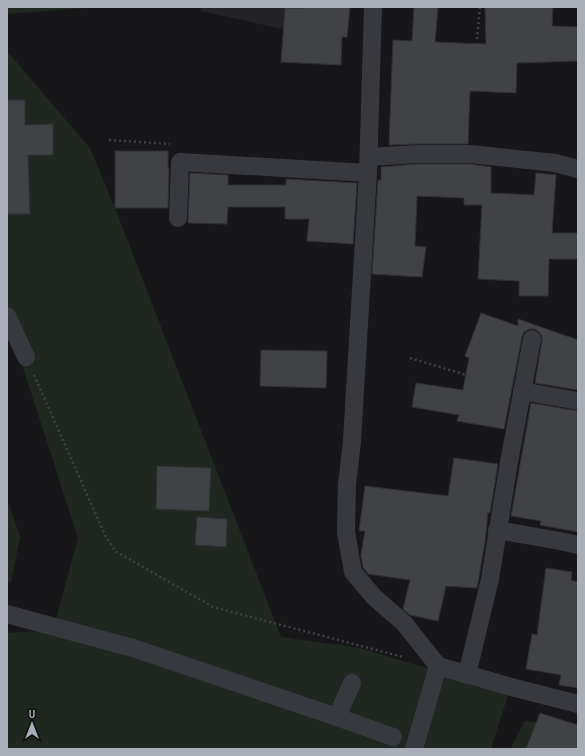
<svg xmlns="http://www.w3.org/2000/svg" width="585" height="756" font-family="'Archivo Narrow',sans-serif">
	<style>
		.built { fill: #232326 }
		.green { fill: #1f2720 }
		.building { fill: #414246; stroke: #313135 }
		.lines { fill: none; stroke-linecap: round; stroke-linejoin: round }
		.path { stroke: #3e4045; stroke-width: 2.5; stroke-dasharray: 2 3; stroke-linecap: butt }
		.street { stroke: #38393e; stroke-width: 18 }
	</style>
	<rect width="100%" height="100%" fill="#171719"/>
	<!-- built -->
	<path class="built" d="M201,7H285L283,29L201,11Z"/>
	<!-- green -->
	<g class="green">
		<path d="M7,7H87V8L7,14Z"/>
		<path d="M7,51L90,148L115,208L281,637L360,648L416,665L483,680L510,689L491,749H7V633L53,630L78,538L7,318Z"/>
		<path d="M7,499L20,537L11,582L7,583Z"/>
		<path d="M525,721L578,727V749H510Z"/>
	</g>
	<!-- building -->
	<g class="building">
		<path d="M304,7H350L347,37H342L341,65L281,62L285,8H304Z"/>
		<path d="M414,7H438L435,42L486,44L485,7H553L552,26L578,27V61L517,63L516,93L470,91L468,144H417L389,145L393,40L412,41Z"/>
		<path d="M7,100H25V125L53,124V155H28L30,214H7Z"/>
		<path d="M115,151H168V168H169L168,208H115Z"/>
		<path d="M417,164H470L491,167V193L534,195L536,173L556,175L552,233H578V259H549L548,296H519V281L478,279L482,205H464V198L417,196L415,246L426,247L422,277L372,274L378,180H381V167Z"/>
		<path d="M190,173L228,175V185H286V179L357,183L353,244L307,241L309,219H285V207H228L227,224L188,223Z"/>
		<path d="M481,313L518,326V319L578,340V390L535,383L542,341V336L538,331L534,329H529L524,332L522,337L504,429L457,421L459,415L412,407L416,383L463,390L469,358L465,356Z"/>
		<path d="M261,350L327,351L326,388L260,386Z"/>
		<path d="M531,403L578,411V532L540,525L541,521L511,516Z"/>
		<path d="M454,458L498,464L490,513L488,512L485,542L477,588L446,586L438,621L410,615L403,609L410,580L368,574L363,567L361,555L365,531H359L365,486L448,496Z"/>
		<path d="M157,466L211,468L209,511L156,509Z"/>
		<path d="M197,517L227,519L226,547L195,545Z"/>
		<path d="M546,568L572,572L571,580L578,582V688L559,685L561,675L526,669L532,634L537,635Z"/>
		<path d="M540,713L578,725V749H526Z"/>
	</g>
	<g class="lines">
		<!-- path -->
		<g class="path">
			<path d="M477,39L480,7"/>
			<path d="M109,140L170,144"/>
			<path d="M410,358L503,386"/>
			<path d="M34,375L105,535L115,551L213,607L403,657"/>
		</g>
		<!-- street -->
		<g class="street">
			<path d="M373,7L368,173L352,441L347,485L346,532L353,572L374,597L404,623L438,666"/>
			<path d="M369,157L417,154H471L555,163L578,169"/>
			<path d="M178,218L180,162L368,173"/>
			<path d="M7,316L26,357"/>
			<path d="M522,391L578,401"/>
			<path d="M497,530L560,541L578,545"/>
			<path d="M7,614L133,648L337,717L393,737"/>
			<path d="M467,675L490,579L509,462L532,339"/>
			<path d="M337,717L352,683"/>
			<path d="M414,749L438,666L515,688L578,704"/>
		</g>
	</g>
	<!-- border -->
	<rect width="585" height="756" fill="none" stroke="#a9aeb9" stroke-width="16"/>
	<!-- north arrow -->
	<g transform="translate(32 724)" stroke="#121214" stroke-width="3" paint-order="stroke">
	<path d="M0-3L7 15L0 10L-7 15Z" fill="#a9aeb9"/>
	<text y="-6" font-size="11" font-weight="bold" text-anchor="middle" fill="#a9aeb9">U</text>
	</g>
</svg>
